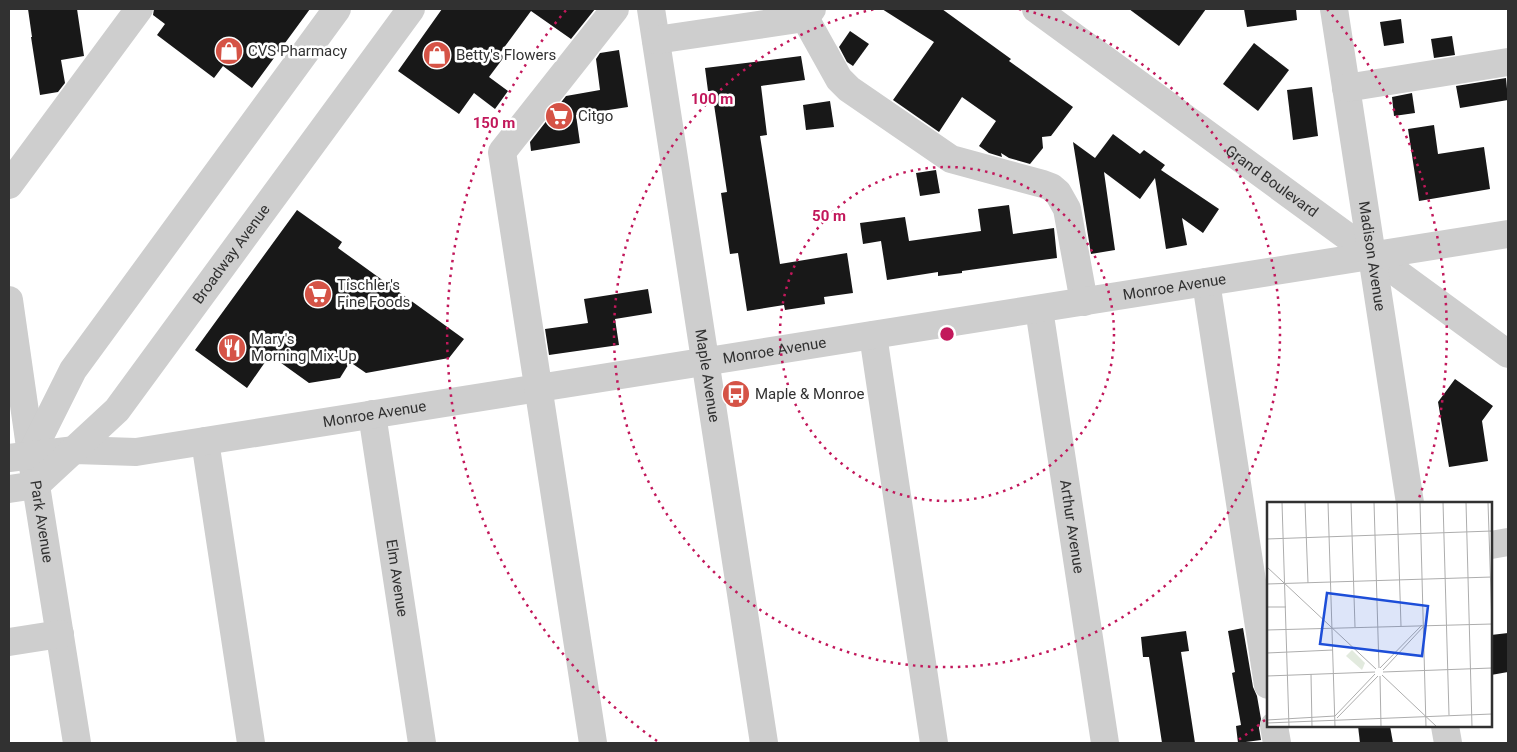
<svg xmlns="http://www.w3.org/2000/svg" width="1517" height="752" font-family="Roboto,sans-serif">
	<style>
		.building { fill: #181818 }
		.lines { fill: none; stroke-linecap: round; stroke-linejoin: round }
		.minor { stroke: #cecece; stroke-width: 28 }
		.ring { fill: none; stroke: #c2185b; stroke-width: 2.5; stroke-dasharray: 2.5 5 }
		.labels { text-anchor: middle; stroke-width: 5; stroke-linejoin: round; paint-order: stroke }
		.poi-label { font-size: 15px; fill: #313131; stroke: #fff; text-anchor: start }
		.street-label { font-size: 15px; fill: #313131; stroke: #fff }
		.inset-road { fill: none; stroke: #adadad; stroke-width: 1 }
		.view { fill: #1d4ed8; fill-opacity: 0.15; stroke: #1d4ed8; stroke-width: 2.5 }
		.inset-edge { fill: none; stroke: #313131; stroke-width: 2.5 }
		.centre { fill: #c2185b; stroke: #fff; stroke-width: 2.5 }
		.ring-label { font-size: 15px; text-anchor: middle; font-weight: bold; fill: #c2185b; stroke: #fff; stroke-width: 5; stroke-linejoin: round; paint-order: stroke }
	</style>
	<rect width="100%" height="100%" fill="#fff"/>
	<!-- building -->
	<g class="building">
		<path d="M28,9H77L84,56L61,60L65,83L58,92L40,95L31,37H32Z"/>
		<path d="M154,9H310L252,88L223,66L214,78L157,35L165,24L153,15Z"/>
		<path d="M442,9H595L571,39L531,11L500,53L504,57L489,77L508,91L495,109L474,93L459,114L398,71Z"/>
		<path d="M882,9H942L1011,59L1009,61L1073,107L1051,136L1042,137L1043,148L1030,164L1009,158L1001,153L1002,157L989,153L979,146L996,121L962,97L939,132L893,100L934,42Z"/>
		<path d="M1129,9H1206L1179,46Z"/>
		<path d="M1244,9H1296L1297,20L1247,27Z"/>
		<path d="M1401,19L1404,43L1384,46L1380,22Z"/>
		<path d="M850,31L869,44L853,66L847,62L839,47Z"/>
		<path d="M1452,36L1455,55L1434,58L1431,39Z"/>
		<path d="M1254,43L1289,70L1258,111L1223,84Z"/>
		<path d="M619,50L628,107L576,115L580,143L531,151L530,142L566,96L600,90L596,59L600,53Z"/>
		<path d="M801,56L805,80L761,86L767,135L760,136L780,264L847,253L853,293L824,297L825,304L785,310L784,305L747,311L738,253L730,254L721,193L727,192L712,91H708L705,68Z"/>
		<path d="M1506,78L1508,100L1460,108L1456,86Z"/>
		<path d="M1312,87L1318,136L1293,140L1287,90Z"/>
		<path d="M1412,93L1415,113L1394,116L1392,97Z"/>
		<path d="M830,101L834,127L806,130L803,105Z"/>
		<path d="M1434,125L1438,154L1484,147L1490,189L1419,201L1408,129Z"/>
		<path d="M1113,134L1140,154L1144,150L1165,165L1161,170L1219,209L1203,233L1182,218L1187,245L1166,249L1155,178L1140,199L1104,172L1115,250L1091,254L1073,142L1095,158Z"/>
		<path d="M936,170L940,193L920,196L916,173Z"/>
		<path d="M1009,205L1013,234L1054,228L1057,258L962,271V273L938,276V272L887,280L881,241L863,244L860,223L905,217L909,241L981,231L978,209Z"/>
		<path d="M297,210L342,242L338,248L464,339L449,358L366,373L350,362L340,378L309,383L270,355L247,388L195,350Z"/>
		<path d="M648,289L652,313L615,319L619,345L549,355L545,329L588,323L584,299Z"/>
		<path d="M1455,379L1493,406L1482,421L1488,461L1449,467L1438,402Z"/>
		<path d="M1243,628L1253,687L1257,696L1261,719L1259,728L1261,740L1238,743L1236,726L1241,725L1232,673L1235,672L1228,631Z"/>
		<path d="M1186,631L1189,651L1181,652L1195,743H1162L1149,657H1143L1141,637Z"/>
		<path d="M1508,633V672L1491,675V635Z"/>
		<path d="M1358,726H1390L1393,743H1360Z"/>
	</g>
	<g class="lines">
		<!-- minor -->
		<g class="minor">
			<path id="s1" d="M651,9L764,743"/>
			<path id="s2" d="M1036,9L1508,354"/>
			<path id="s3" d="M1334,9L1410,503"/>
			<path d="M805,18L839,79L849,89L951,159L1043,184L1051,187L1058,193L1067,209L1084,302"/>
			<path d="M656,40L805,18L812,9"/>
			<path d="M1346,88L1508,62"/>
			<path d="M9,185L139,9"/>
			<path d="M1206,282L1268,685"/>
			<path id="s4" d="M9,300L31,454L77,743"/>
			<path id="s5" d="M1039,309L1105,743"/>
			<path d="M873,335L934,743"/>
			<path id="s6" d="M372,414L422,743"/>
			<path d="M205,441L251,743"/>
			<path d="M31,454L73,370L337,9"/>
			<path id="s7" d="M9,458L75,450L136,452L1508,234"/>
			<path id="s8" d="M9,489L36,485L117,410L411,9"/>
			<path d="M1491,545L1508,542"/>
			<path d="M9,642L60,634"/>
			<path d="M1274,726L1277,743"/>
			<path d="M1445,726L1448,743"/>
			<path d="M593,743L502,152L615,9"/>
		</g>
	</g>
	<!-- distance rings -->
	<g class="ring">
		<circle cx="947" cy="334" r="167"/>
		<path d="M1019 9A333 333 0 1 1 875 9"/>
		<path d="M1265 720A500 500 0 0 1 1237 741M657 741A500 500 0 0 1 567 9M1327 9A500 500 0 0 1 1418 501"/>
	</g>
	<!-- icons -->
	<defs>
		<symbol id="shop-disc" viewBox="-11 -11 22 22"><circle r="9.5" fill="#d55346" stroke="#fff"/><path d="M-5-2.5h2.3a2.7 3.5 0 0 1 5.4 0H5L5.5 6h-11ZM-1.5-2.5h3a1.5 2.3 0 0 0-3 0Z" fill="#fff"/></symbol>
		<symbol id="supermarket-disc" viewBox="-11 -11 22 22"><circle r="9.5" fill="#d55346" stroke="#fff"/><path d="M-6-5.5h2.5l.6 2H6L4.5 2H-2.5L-4.4-4H-6ZM-1.5 3.2a1.3 1.3 0 1 0 .1 0ZM3 3.2a1.3 1.3 0 1 0 .1 0Z" fill="#fff"/></symbol>
		<symbol id="restaurant-disc" viewBox="-11 -11 22 22"><circle r="9.5" fill="#d55346" stroke="#fff"/><path d="M-5-6h1v4h1v-4h1v4h1v-4h1v5L-1.5 .5V6h-2V.5L-5-1ZM5-6V6H3V1.5H1.5Q1.5-4 5-6Z" fill="#fff"/></symbol>
		<symbol id="bus-disc" viewBox="-11 -11 22 22"><circle r="9.5" fill="#d55346" stroke="#fff"/><path d="M-5-6H5V4H4V6H2V4H-2V6H-4V4H-5ZM-3.5-4V0h7V-4ZM-3.5 1.2v1.5H-2V1.2ZM2 1.2v1.5H3.5V1.2Z" fill="#fff"/></symbol>
	</defs>
	<g fill-rule="evenodd">
		<use href="#shop-disc" x="213" y="35" width="32" height="32"/>
		<use href="#shop-disc" x="421" y="39" width="32" height="32"/>
		<use href="#supermarket-disc" x="543" y="100" width="32" height="32"/>
		<use href="#supermarket-disc" x="302" y="278" width="32" height="32"/>
		<use href="#restaurant-disc" x="216" y="332" width="32" height="32"/>
		<use href="#bus-disc" x="720" y="378" width="32" height="32"/>
	</g>
	<g class="labels">
		<!-- poi labels -->
		<g class="poi-label">
			<text x="248" y="56">CVS Pharmacy</text>
			<text x="456" y="60">Betty's Flowers</text>
			<text x="578" y="121">Citgo</text>
			<text x="337" y="290">Tischler's<tspan x="337" dy="17">Fine Foods</tspan></text>
			<text x="251" y="344">Mary's<tspan x="251" dy="17">Morning Mix-Up</tspan></text>
			<text x="755" y="399">Maple &amp; Monroe</text>
		</g>
		<!-- street labels -->
		<g class="street-label">
			<text dy="5" stroke="none"><textPath href="#s2" startOffset="292">Grand Boulevard</textPath></text>
			<text dy="5" stroke="none"><textPath href="#s8" startOffset="331">Broadway Avenue</textPath></text>
			<text dy="5" stroke="none"><textPath href="#s3" startOffset="250">Madison Avenue</textPath></text>
			<text dy="5" stroke="none"><textPath href="#s7" startOffset="1179">Monroe Avenue</textPath></text>
			<text dy="5" stroke="none"><textPath href="#s7" startOffset="774">Monroe Avenue</textPath></text>
			<text dy="5" stroke="none"><textPath href="#s1" startOffset="371">Maple Avenue</textPath></text>
			<text dy="5" stroke="none"><textPath href="#s7" startOffset="369">Monroe Avenue</textPath></text>
			<text dy="5" stroke="none"><textPath href="#s4" startOffset="224">Park Avenue</textPath></text>
			<text dy="5" stroke="none"><textPath href="#s5" startOffset="220">Arthur Avenue</textPath></text>
			<text dy="5" stroke="none"><textPath href="#s6" startOffset="166">Elm Avenue</textPath></text>
		</g>
	</g>
	<!-- overview -->
	<g transform="translate(1267 502)">
		<rect width="225" height="225" fill="#fff"/>
		<path d="M85,148L98,161L95,168L79,154Z" fill="#e2eade"/>
		<path class="inset-road" d="M15,0L22,225M38,0L41,81M61,0L68,225M84,0L88,125M107,0L112,166M130,0L134,124M153,0L159,225M176,0L182,213M199,0L205,225M221,0L225,123M0,37L225,29M0,65L109,167M0,82L225,75M0,105H19M0,128L225,122M0,151L66,148M113,166L155,123M116,168L157,124M116,170L225,166M44,172L45,225M115,173L170,225M0,174L108,170M113,174L114,225M70,216L111,174M0,218L68,214L108,172M0,221L225,212"/>
		<path class="view" d="M60,91L161,104L155,154L53,142Z"/>
		<rect width="225" height="225" class="inset-edge"/>
	</g>
	<circle cx="947" cy="334" r="8" class="centre"/>
	<g class="ring-label">
		<text x="712" y="104">100 m</text>
		<text x="494" y="128">150 m</text>
		<text x="829" y="221">50 m</text>
	</g>
	<!-- border -->
	<rect width="1517" height="752" fill="none" stroke="#313131" stroke-width="20"/>
</svg>
